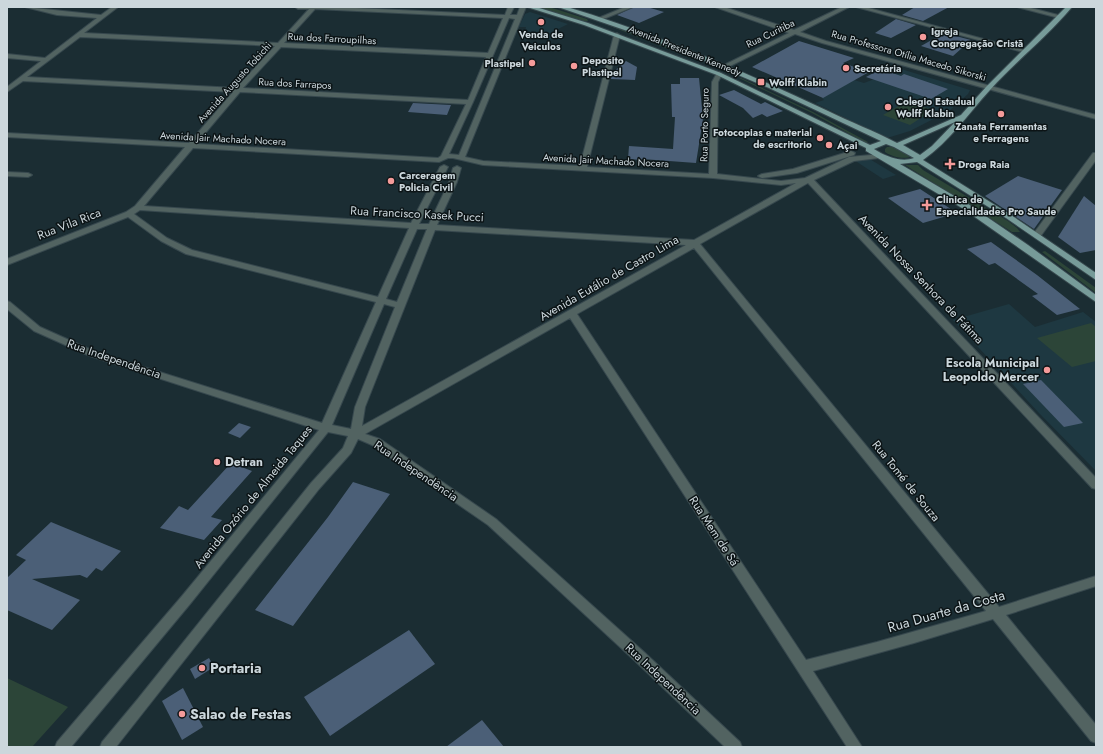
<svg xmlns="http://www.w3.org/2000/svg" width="1103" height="754" font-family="Jost,sans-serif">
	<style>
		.built { fill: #1e3841 }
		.green { fill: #2c4538 }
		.building { fill: #4b5f77 }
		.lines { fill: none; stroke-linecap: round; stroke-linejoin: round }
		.minor-casing { stroke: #37484e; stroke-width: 2 }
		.major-casing { stroke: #37484e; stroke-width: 2 }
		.minor { fill: #526361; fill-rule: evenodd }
		.major { fill: #779b99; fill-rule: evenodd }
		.poi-dot { fill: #f59b9a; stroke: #0c1416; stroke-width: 1.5 }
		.labels { text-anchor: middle; stroke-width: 3; stroke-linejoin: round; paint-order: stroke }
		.far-poi-label { font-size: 10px; font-weight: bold; fill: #ccd7dc; stroke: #0c1416; text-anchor: start }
		.far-street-label { font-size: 10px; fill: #ccd7dc; stroke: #0c1416 }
		.street-label { font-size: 12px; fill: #ccd7dc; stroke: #0c1416 }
		.poi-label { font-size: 12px; font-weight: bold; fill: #ccd7dc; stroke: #0c1416; text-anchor: end }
		.near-street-label { font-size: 14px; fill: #ccd7dc; stroke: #0c1416 }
		.near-poi-label { font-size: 14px; font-weight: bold; fill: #ccd7dc; stroke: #0c1416; text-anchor: start }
	</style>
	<rect width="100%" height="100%" fill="#1b2d33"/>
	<!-- built -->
	<g class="built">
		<path d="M530,12L568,24L548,34L565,40L523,38L526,27H519L525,14Z"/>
		<path d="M901,69L970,90L968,94L949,111L910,131L887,138L815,103L824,100L822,98L854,80L864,83Z"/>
		<path d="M868,158L896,175L883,179L854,160Z"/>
		<path d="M1009,304L1035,327L1083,312L1096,322V471L1039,413L953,320Z"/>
	</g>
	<!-- green -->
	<g class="green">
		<path d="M536,7H549L587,19L588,21H582Z"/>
		<path d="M605,24L636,34L703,61L702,62Z"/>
		<path d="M739,78H741L813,112L868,142L866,143L812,113Z"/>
		<path d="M907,101L933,110L910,125L883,115Z"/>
		<path d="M887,147H895L912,156C905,160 892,157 885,152V149Z"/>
		<path d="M905,165H918L923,170L1008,221L1017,228L1020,232H1012Z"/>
		<path d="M1045,251L1096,288V293L1042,252Z"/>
		<path d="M1091,323L1096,327V361L1072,367L1037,338Z"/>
		<path d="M7,678L68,707L32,747H7Z"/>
	</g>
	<!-- building -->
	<g class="building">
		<path d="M634,7H647L664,12L639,23L617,15Z"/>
		<path d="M915,7H949L923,21L902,15Z"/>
		<path d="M896,19L916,25L891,38L875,33Z"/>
		<path d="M944,33L971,40L953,56L921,46Z"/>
		<path d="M799,41L854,58L843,63L869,72L823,98L752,67Z"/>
		<path d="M626,61L637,67L635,80L611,79L612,73Z"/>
		<path d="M881,69L901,76L904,74L948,89L931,99L866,77Z"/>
		<path d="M680,78H699L703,119L696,163L642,159V160L628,159L629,146L673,149L675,117H672L671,84H680Z"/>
		<path d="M734,90L761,104L765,102L783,111L767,117L762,114L753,118L743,108L719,95Z"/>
		<path d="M413,103L451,105L447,115L408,112Z"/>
		<path d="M1018,176L1062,190L1034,229L985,196Z"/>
		<path d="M920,189L957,213L923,223L888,198Z"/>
		<path d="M1084,196L1096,206V250L1080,253L1058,237Z"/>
		<path d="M991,242L1037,275L1080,309L1057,315L1032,296L1038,294L995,263L989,265L967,249Z"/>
		<path d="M1041,380L1083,423L1064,427L1023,384Z"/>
		<path d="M239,423L251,427L240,438L228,433Z"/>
		<path d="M231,463L252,471L211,517L222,520L204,540L160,528L179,506L188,510Z"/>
		<path d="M353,482L390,494L293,626L255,610L328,517Z"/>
		<path d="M51,522L121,551L102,571L96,568L87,578L80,575L32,579L80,600L52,630L7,610V578L26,560L16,555Z"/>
		<path d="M409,630L435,664L330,736L304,697Z"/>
		<path d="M209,658L214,667L195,679L190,669Z"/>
		<path d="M183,688L203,727L182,740L162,701Z"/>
		<path d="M482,720L504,747H446Z"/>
	</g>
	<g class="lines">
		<defs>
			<g id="minor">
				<path d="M25,7L101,15L112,7H118L84,33L278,43L309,9H298L295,7H335L505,15L508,7H514L510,15H517L520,7H526L465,157L483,161L580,166L614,35L617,33L620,35L587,167L709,174L712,82L717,73L719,72L722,74L718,82L717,174L781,181L805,178L849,157L882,154L883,156L879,158L854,161L814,180L1096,478V489L1092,488L808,183L700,244L999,607L1096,576V586L1006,615L1096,725V743L1091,741L993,619L914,643L813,671L862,747H847L570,318L365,434L380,439L496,519L644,652L740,742L742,747H725L634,660L488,525L372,445L358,439L351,453L319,489L116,747H100L102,742L137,700L311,483L343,448L348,436L328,432L190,604L71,747H55L57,742L182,596L319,430L90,356L34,331L7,309V301L10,302L40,327L96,352L322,423L376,302L186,254L161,241L128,217L7,265V259L126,212L135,206L185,147L7,137V133L189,143L233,92L23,81L7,92V87L41,61L7,58V54L45,58L97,18L57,15ZM315,9L503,18L488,53L284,43ZM509,18L515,19L459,155L449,154L473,102ZM80,37L275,46L236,88L27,77ZM281,47L486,57L468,100L243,88ZM240,92L466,104L441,156L438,158L196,144ZM193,148L439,162L448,158H453L483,165L713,178L781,185L796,183L694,240L437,225L457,182L461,168L457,166L453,168L449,182L429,224H419L448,167L444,165L440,167L411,223L144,206ZM140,210L409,228L378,297L192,250L167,238L134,214ZM417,229H427L397,302L386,299ZM435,230L686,245L362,426L365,407ZM694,248L986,611L877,642L806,660L577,314ZM384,304L395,307L355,407L351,429L332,425Z"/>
				<path d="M625,7H633L601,20L596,19Z"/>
				<path d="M715,7H724L794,30L842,7H849L800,32L826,41L1096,115V119L822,43L795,34L726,68H722V66L789,33Z"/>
				<path d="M856,7H865L1028,51L1023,52Z"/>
				<path d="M1017,7H1027L1062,16L1059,18Z"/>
				<path d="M851,151L855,153L854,155L797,173L762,178L758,176L762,174L793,169Z"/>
				<path d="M1093,153H1096V160L1040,237H1034L1033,235L1034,233Z"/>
				<path d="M7,172L28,173L32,175L28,177L7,176Z"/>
			</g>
			<path id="major" d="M527,7H536L588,23L721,73L870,145L881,141L769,88L691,55L639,35L558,7H567C657,34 743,71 828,111C850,122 875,131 897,143L961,115L986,87L1066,7H1072C1047,37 1016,61 990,90C968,114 950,141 923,160L1011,215L1096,273V280L1006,218L917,162L900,164L968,204L1028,245L1096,295V302L962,208L866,151V148L717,75L584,25ZM955,122L932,146L920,155L903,145ZM886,144L894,147L914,158C901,163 885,156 874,149Z"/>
		</defs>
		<!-- minor casing -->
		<use href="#minor" class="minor-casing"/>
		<!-- major casing -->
		<use href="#major" class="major-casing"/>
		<!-- minor -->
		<use href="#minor" class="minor"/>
		<!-- major -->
		<use href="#major" class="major"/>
	</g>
	<!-- markers -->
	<g class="poi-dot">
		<circle cx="541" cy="22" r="4"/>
		<circle cx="923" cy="37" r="4"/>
		<circle cx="532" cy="63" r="4"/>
		<circle cx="574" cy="66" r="4"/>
		<circle cx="846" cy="68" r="4"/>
		<rect x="757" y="78" width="8" height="8" rx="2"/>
		<circle cx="888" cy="107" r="4"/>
		<circle cx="1001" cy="114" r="4"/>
		<circle cx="820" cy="138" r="4"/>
		<circle cx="829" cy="145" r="4"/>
		<path d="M948 158h4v4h4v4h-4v4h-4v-4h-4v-4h4z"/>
		<circle cx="391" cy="181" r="4"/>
		<path d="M925 199h4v4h4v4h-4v4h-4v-4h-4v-4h4z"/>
		<circle cx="1047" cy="370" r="4"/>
		<circle cx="217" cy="462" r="4"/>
		<circle cx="202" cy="668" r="4"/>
		<circle cx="182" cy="714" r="4"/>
	</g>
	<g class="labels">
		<!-- far-poi labels -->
		<g class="far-poi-label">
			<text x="931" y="35">Igreja<tspan x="931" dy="12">Congregação Cristã</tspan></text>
			<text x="541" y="38" text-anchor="middle">Venda de<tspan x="541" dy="12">Veiculos</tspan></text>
			<text x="582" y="64">Deposito<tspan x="582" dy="12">Plastipel</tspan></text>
			<text x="524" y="67" text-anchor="end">Plastipel</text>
			<text x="854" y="72">Secretária</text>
			<text x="769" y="86">Wolff Klabin</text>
			<text x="896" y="105">Colegio Estadual<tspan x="896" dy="12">Wolff Klabin</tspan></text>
			<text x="1001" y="130" text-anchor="middle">Zanata Ferramentas<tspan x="1001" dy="12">e Ferragens</tspan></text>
			<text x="812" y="136" text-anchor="end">Fotocopias e material<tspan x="812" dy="12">de escritorio</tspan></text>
			<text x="837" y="149">Açai</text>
			<text x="958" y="168">Droga Raia</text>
			<text x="399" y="179">Carceragem<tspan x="399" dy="12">Policia Civil</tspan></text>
			<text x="936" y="203">Clinica de<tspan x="936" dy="12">Especialidades Pro Saude</tspan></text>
		</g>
		<!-- far-street labels -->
		<g class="far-street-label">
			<text transform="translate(770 33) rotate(-26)" y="4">Rua Curitiba</text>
			<text transform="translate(332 38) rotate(3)" y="4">Rua dos Farroupilhas</text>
			<text transform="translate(685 50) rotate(22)" y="4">Avenida Presidente Kennedy</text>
			<text transform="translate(909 55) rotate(16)" y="4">Rua Professora Otília Macedo Sikorski</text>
			<text transform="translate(234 82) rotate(-48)" y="4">Avenida Augusto Tobichi</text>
			<text transform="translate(295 83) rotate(3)" y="4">Rua dos Farrapos</text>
			<text transform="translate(704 125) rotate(-89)" y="4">Rua Porto Seguro</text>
			<text transform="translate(223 138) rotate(3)" y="4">Avenida Jair Machado Nocera</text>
			<text transform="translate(606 160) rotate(3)" y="4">Avenida Jair Machado Nocera</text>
		</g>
		<!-- street labels -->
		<g class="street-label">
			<text transform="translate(417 214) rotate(3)" y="4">Rua Francisco Kasek Pucci</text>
			<text transform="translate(69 224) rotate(-21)" y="4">Rua Vila Rica</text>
			<text transform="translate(609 278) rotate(-30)" y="4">Avenida Eutálio de Castro Lima</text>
			<text transform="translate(921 279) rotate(46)" y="4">Avenida Nossa Senhora de Fátima</text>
			<text transform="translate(114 359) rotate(19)" y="4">Rua Independência</text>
			<text transform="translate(416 471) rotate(34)" y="4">Rua Independência</text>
			<text transform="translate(906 481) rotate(51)" y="4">Rua Tomé de Souza</text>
			<text transform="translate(253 497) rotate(-51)" y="4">Avenida Ozório de Almeida Taques</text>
			<text transform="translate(714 531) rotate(57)" y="4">Rua Mem de Sá</text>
			<text transform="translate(663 679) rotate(43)" y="4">Rua Independência</text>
		</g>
		<!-- poi labels -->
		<g class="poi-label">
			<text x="1039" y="367">Escola Municipal<tspan x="1039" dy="14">Leopoldo Mercer</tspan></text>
			<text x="225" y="466" text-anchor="start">Detran</text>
		</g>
		<!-- near-street labels -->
		<g class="near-street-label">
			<text transform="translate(946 611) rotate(-16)" y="5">Rua Duarte da Costa</text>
		</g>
		<!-- near-poi labels -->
		<g class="near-poi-label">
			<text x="210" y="673">Portaria</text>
			<text x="190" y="719">Salao de Festas</text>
		</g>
	</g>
	<!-- border -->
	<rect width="1103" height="754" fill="none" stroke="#ccd7dc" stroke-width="16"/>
</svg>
